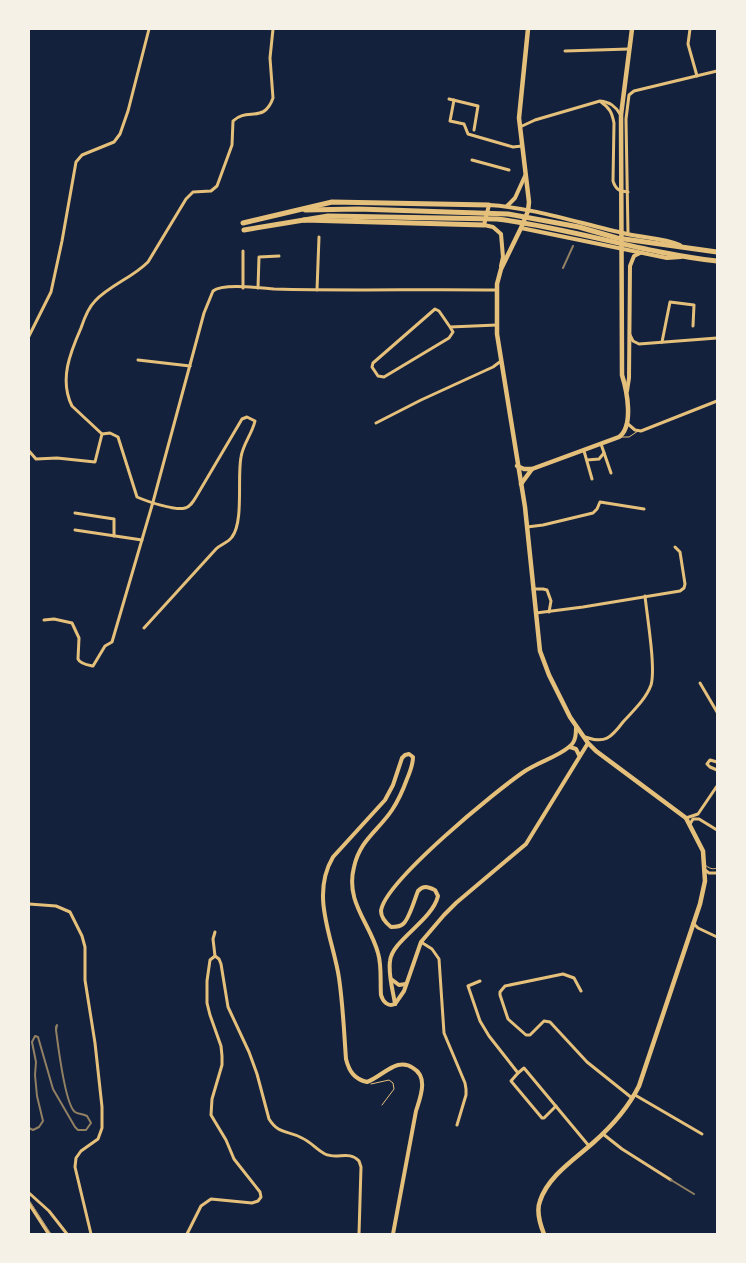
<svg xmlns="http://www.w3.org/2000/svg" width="746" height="1263" font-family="Helvetica,sans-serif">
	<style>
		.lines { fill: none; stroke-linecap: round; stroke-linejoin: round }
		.service { stroke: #e5c07b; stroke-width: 1 }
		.minor { stroke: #e5c07b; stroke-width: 3 }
		.tertiary { stroke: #e5c07b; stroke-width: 4 }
		.secondary { stroke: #e5c07b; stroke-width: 4.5 }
		.primary { stroke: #e5c07b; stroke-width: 5 }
		.tram { stroke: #918062; stroke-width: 1 }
		.rail { stroke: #918062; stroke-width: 2 }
	</style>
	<rect width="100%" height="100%" fill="#14213d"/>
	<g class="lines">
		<!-- service -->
		<g class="service">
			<path d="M621,437H629L638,431"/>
			<path d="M705,865C709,868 712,870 717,868"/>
			<path d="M371,1084L389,1080L393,1083L394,1089L382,1105"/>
		</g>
		<!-- minor -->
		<g class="minor">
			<path d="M690,29L688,44L697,76"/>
			<path d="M565,51L629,49"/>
			<path d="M449,99L478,106L474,130"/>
			<path d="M454,100L450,121L464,124L468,134L513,147L522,146"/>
			<path d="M601,102C610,108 612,113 614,123L613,181C616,190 619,191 628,192"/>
			<path d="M520,127L535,120L600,101C610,102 615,106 620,114"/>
			<path d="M472,160L509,170"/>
			<path d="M628,234L626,119L629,95L634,91L717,71"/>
			<path d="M243,251V288"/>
			<path d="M258,288L259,257L279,256"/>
			<path d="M317,290L319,237"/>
			<path d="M450,327L439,311L435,309L373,363L372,367L378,376L384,377L449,338L453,332L450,327L497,325"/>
			<path d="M630,335L633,341L639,344L717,338"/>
			<path d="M29,336L51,292L62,241L76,162L82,155L114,142L120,134L128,111L149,29"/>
			<path d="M662,342L670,302L694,305L693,326"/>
			<path d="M138,360L190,366"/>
			<path d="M376,423L421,400L493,367L501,361"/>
			<path d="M628,424L635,430L641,431L717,401"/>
			<path d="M102,434L110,433L118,437L137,497C146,501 175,511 185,508C190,507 193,502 196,497L242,419L247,417L255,421C252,434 243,444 241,457C237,478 244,521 232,537C228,543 221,544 216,549L144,628"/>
			<path d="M601,444L611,473"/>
			<path d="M29,451L36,459L57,458L95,462L102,434L72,406C59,380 70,353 81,328C84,319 88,308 95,301C110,285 132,278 148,262L186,199L193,192L211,191L217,186L232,145L233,121C247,107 264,124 273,98L270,58L273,29"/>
			<path d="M584,451L592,479"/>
			<path d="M587,460L599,459L604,453"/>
			<path d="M75,513L114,519V536"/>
			<path d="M527,527L543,525L593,513L597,509L600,502L644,509"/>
			<path d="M75,530L142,540"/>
			<path d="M533,589H543L547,590L551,601L549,612"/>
			<path d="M536,613L583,607L680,591L684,588L685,584L680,552L675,547"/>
			<path d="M44,620L54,619L72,623L79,638L78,659C80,664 88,665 93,666L105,646L112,642L153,502L204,313L213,291C223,283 260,288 274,289C348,291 422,289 496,290"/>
			<path d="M700,683L717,712"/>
			<path d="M585,737C605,744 611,738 623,722C633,711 646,699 651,685C656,668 647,616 645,596"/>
			<path d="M717,762L710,760L707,764L710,767L717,770"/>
			<path d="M686,818L698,814L717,786"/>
			<path d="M690,824L693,819H699L717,830"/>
			<path d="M705,870L709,873H717"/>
			<path d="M29,904L56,906L70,912L82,936L85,947V980L95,1043L102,1107V1128L98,1139L81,1151L76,1158L75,1167L91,1234"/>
			<path d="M693,923L698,928L717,937"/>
			<path d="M215,932L213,939L215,956"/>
			<path d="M421,942L432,949L439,959L444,1033L465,1083L466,1089V1095L457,1125"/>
			<path d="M480,981L468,986L480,1021L489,1036L518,1073L524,1068L589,1146"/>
			<path d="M581,991L574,978L563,974L505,986L500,992V995L508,1019L526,1035H530L544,1021L550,1022L587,1062L632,1098"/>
			<path d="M518,1073L511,1081L542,1118H544L556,1106"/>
			<path d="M635,1095L702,1134"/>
			<path d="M603,1134L622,1149L671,1180"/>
			<path d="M29,1193L49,1211L67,1234"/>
			<path d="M187,1234L201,1206L211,1199L252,1203L258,1201L261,1197L260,1192L234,1159L226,1140L211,1115L212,1099L222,1065V1056L221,1046L210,1015L207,1003V981L210,960L215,956L219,959L221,964L228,1007L249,1052L257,1074L269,1119C279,1135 288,1130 302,1138C311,1142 317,1150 325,1154C337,1160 349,1150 359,1161L361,1167L359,1234"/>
		</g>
		<!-- tertiary -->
		<g class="tertiary">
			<path d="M507,206L515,198L525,176"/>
			<path d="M521,228L667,258L681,257"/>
			<path d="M501,266L503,257L501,234L493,227L484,225L489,205C536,208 581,224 627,234C645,238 663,238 680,245"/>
			<path d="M627,391L629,378L630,266L634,256L640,253"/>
			<path d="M570,747L576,749L579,755"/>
			<path d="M391,979L399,985L406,984"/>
			<path d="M395,1004C393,990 388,975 390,961C392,940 432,921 438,896L435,890C428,887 424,885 418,891C415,898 409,920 403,924C400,927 395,927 391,927C386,923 381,918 381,911C384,882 498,789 525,771C539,762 557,757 569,747C576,742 576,734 576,726"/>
			<path d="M395,1004L404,991L421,942L444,915L456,903L526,844L588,743"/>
			<path d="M29,1203L49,1234"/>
			<path d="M393,1234L416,1111C420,1098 429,1077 413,1068C409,1065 403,1064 398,1065C387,1068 378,1078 367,1082C354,1079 349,1071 346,1059C344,1032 343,1005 339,978C333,938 310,896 333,857L385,800L393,785L402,758L405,755L409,754L413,757C413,765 410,772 407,779C403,790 398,801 392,810C378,831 360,840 354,867C345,902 370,923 378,953C382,966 380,982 381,995C383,1002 388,1007 395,1004"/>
		</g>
		<!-- secondary -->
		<g class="secondary">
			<path d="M528,29L519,118L529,202L528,211L521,228L501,269L497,284V334L525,507L540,651L549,675L570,717L588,743L596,751L686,818L703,851L705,881L700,904L639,1086C628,1108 612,1126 594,1142C575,1159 548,1176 540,1201C536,1211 540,1224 544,1234"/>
			<path d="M517,466L524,469H532"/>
			<path d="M521,484L532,469L619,437C634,426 627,391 622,375L621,115L632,29"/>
		</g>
		<!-- primary -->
		<g class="primary">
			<path d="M305,210L358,209L508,214L579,227L617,238L717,252"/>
			<path d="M304,220L328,216L497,219C571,228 643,253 717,261"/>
			<path d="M243,223L332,202L489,205"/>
			<path d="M244,230L304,220L484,225"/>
		</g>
		<!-- tram -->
		<path class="tram" d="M29,1200L51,1234"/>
		<!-- rail -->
		<g class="rail">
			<path d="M563,268L573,246"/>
			<path d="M29,1128L33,1130L39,1127L43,1121L37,1096L35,1075L36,1062L32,1042L35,1036L38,1037L53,1089L75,1127L78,1130H86L91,1123L87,1116C83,1114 78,1114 75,1112C65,1105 58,1045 56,1030L57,1025L56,1027V1030"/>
			<path d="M671,1180L694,1194"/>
		</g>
	</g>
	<!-- border -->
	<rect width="746" height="1263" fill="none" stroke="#f6f1e7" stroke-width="60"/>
</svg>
